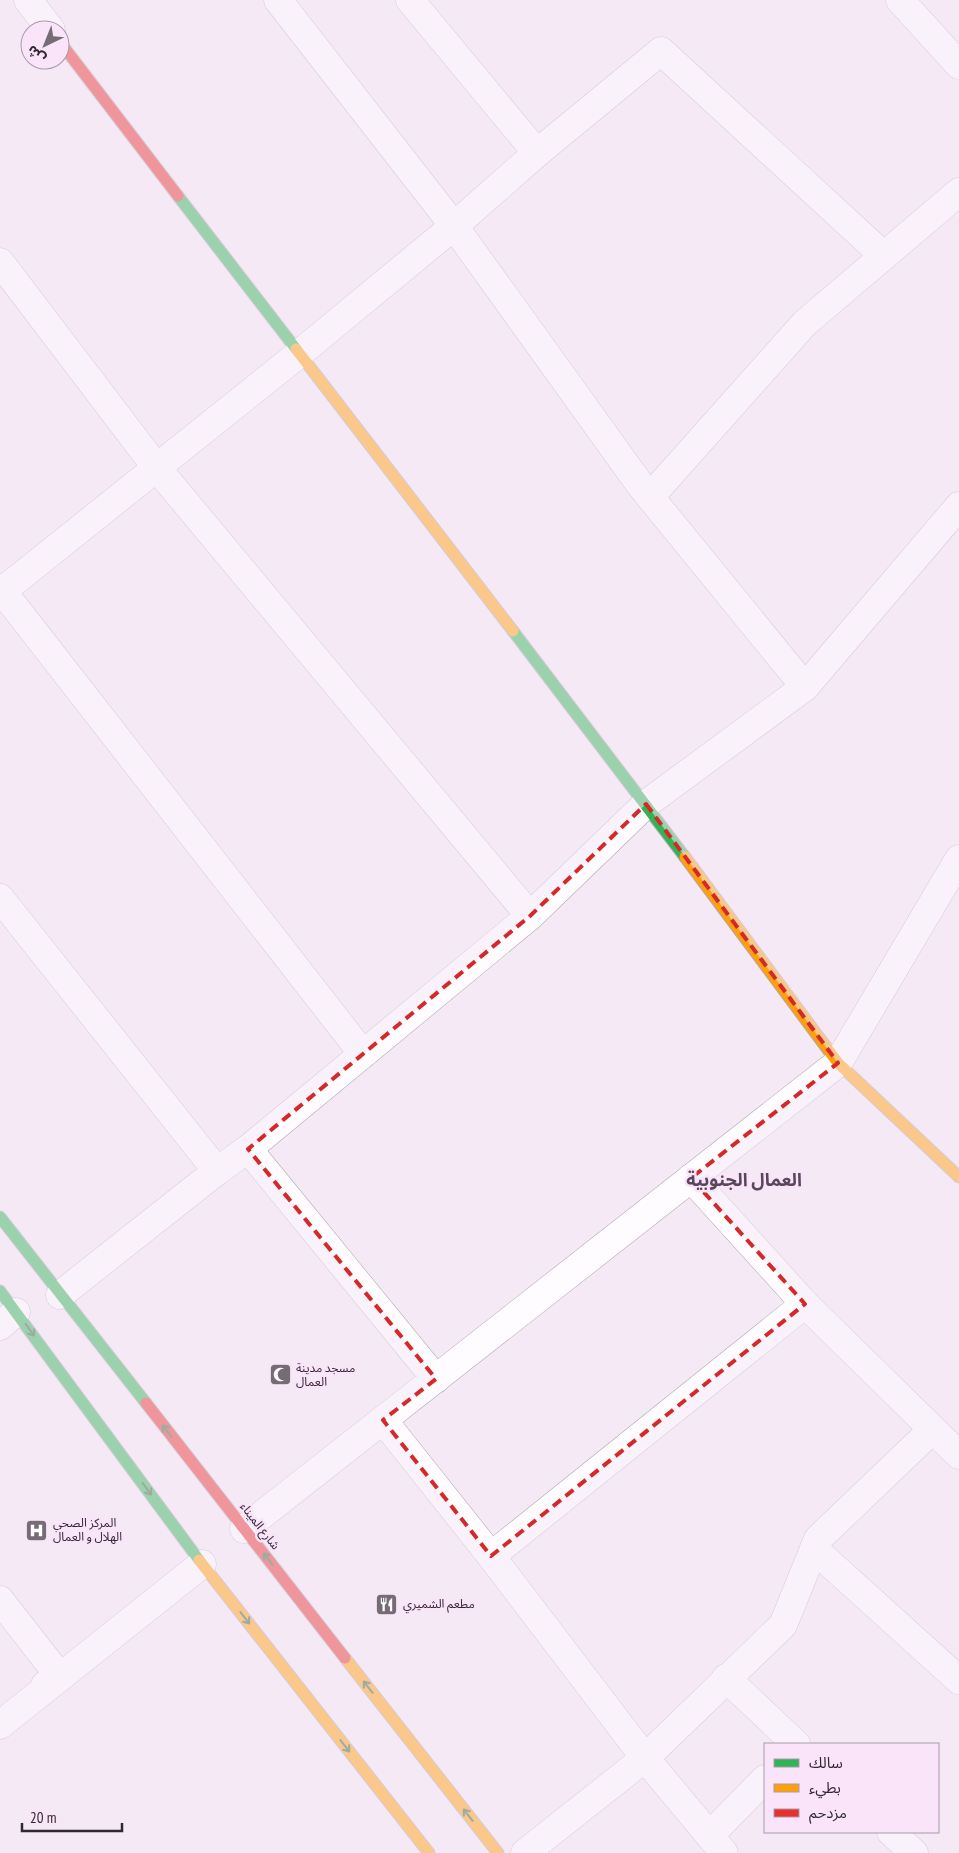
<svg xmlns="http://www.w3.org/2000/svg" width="959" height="1853" font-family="'PT Sans Narrow','Noto Sans Arabic',sans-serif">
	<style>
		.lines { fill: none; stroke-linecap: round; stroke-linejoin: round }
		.street-casing { stroke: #b0a7b0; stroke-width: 29 }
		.fast-casing { stroke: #b0a7b0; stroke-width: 13 }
		.slow-casing { stroke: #b0a7b0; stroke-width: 13 }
		.jam-casing { stroke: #b0a7b0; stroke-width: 13 }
		.street { stroke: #fefcfe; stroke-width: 28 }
		.fast { stroke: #30b455; stroke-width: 11 }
		.slow { stroke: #ff9f0a; stroke-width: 11 }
		.jam { stroke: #e5322d; stroke-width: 11 }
		.oneway { stroke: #31613f }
		.marked { fill: none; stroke: #d62828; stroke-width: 4; stroke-dasharray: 10 6; stroke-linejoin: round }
		.labels { text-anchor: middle; stroke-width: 5; stroke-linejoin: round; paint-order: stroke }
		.poi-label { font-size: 12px; fill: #312931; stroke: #fae4fa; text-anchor: start }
		.street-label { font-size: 12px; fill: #312931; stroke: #fae4fa }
		.district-label { font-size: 18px; font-weight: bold; fill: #584759; stroke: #fae4fa }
	</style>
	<rect width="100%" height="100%" fill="#f5e9f5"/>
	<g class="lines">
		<defs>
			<g id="street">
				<path d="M28,0L51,30"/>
				<path d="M278,0L454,226L641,486L805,687L646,804L530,916"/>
				<path d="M900,0L959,65"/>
				<path d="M537,153L661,51L884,256"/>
				<path d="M0,262L156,467L530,916L248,1149L217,1171"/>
				<path d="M650,497L805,323L959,192"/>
				<path d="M0,588L363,1054"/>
				<path d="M0,593L300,353L454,226L537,153L410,0"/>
				<path d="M805,687L959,506"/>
				<path d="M0,898L217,1171L60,1295"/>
				<path d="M248,1149L436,1379"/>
				<path d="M691,1178L805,1304L959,1455"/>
				<path d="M0,1326L16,1312"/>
				<path d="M383,1420L491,1556L645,1758L724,1853"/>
				<path d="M244,1529L838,1063L959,859"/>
				<path d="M814,1549L959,1680"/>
				<path d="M491,1556L805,1304"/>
				<path d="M0,1600L60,1677L45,1685"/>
				<path d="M726,1678L796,1744"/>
				<path d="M0,1725L202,1564"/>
				<path d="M891,1832L914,1853"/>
				<path d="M710,1835L765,1779"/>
				<path d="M525,1853L645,1758L783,1625L818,1539L932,1430"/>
			</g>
			<g id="fast">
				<path d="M178,196L296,349"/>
				<path d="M513,631L685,857"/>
				<path d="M0,1217L146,1403"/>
				<path d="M0,1291L199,1560"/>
			</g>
			<g id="slow">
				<path d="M296,349L513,631"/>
				<path d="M685,857L838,1063L959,1177"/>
				<path d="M199,1560L429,1853"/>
				<path d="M345,1658L498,1853"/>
			</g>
			<g id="jam">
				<path d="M60,42L178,196"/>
				<path d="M146,1403L345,1658"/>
			</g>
		</defs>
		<!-- street casing -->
		<use href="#street" class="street-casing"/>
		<!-- fast casing -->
		<use href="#fast" class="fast-casing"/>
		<!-- slow casing -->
		<use href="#slow" class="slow-casing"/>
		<!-- jam casing -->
		<use href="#jam" class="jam-casing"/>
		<!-- street -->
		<use href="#street" class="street"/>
		<!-- fast -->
		<use href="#fast" class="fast"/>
		<!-- slow -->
		<use href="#slow" class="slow"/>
		<!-- jam -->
		<use href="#jam" class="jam"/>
	</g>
	<!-- one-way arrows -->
	<defs><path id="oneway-shaft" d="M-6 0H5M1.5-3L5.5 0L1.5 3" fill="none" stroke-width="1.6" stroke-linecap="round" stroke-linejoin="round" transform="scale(1.25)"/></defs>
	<g class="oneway">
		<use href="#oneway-shaft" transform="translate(30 1330) rotate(54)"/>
		<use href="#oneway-shaft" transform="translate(167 1431) rotate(-128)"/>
		<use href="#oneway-shaft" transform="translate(147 1489) rotate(54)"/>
		<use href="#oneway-shaft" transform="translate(268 1559) rotate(-128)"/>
		<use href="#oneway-shaft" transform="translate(245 1618) rotate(52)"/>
		<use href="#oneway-shaft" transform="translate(368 1687) rotate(-128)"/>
		<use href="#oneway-shaft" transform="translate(345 1746) rotate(52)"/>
		<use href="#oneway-shaft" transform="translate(468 1815) rotate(-128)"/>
	</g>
	<!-- marked area -->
	<path d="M0 0H959V1853H0ZM646,804L838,1063L691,1178L805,1304L491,1556L383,1420L436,1379L248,1149L530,916Z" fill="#f5e9f5" fill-opacity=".55" fill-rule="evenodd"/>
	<path class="marked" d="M646,804L838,1063L691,1178L805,1304L491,1556L383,1420L436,1379L248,1149L530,916Z"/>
	<!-- icons -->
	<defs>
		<symbol id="mosque-square" viewBox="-11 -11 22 22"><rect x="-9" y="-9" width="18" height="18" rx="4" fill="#766c76" stroke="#fae4fa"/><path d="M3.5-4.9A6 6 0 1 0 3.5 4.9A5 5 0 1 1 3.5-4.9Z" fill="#fff"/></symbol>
		<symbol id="hospital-square" viewBox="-11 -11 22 22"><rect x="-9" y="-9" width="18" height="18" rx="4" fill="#766c76" stroke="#fae4fa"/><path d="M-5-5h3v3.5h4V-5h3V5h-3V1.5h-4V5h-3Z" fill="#fff"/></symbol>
		<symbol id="restaurant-square" viewBox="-11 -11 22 22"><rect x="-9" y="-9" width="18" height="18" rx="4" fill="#766c76" stroke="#fae4fa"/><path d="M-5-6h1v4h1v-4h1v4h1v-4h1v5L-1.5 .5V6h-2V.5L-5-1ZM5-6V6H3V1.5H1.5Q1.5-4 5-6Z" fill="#fff"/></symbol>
	</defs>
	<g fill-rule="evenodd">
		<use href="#mosque-square" x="268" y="1362" width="25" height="25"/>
		<use href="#hospital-square" x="24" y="1518" width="25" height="25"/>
		<use href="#restaurant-square" x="374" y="1592" width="25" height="25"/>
	</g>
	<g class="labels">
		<!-- poi labels -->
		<g class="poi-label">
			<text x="296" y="1372">مسجد مدينة<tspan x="296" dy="14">العمال</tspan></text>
			<text x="53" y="1527">المركز الصحي<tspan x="53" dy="14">الهلال و العمال</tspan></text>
			<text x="403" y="1608">مطعم الشميري</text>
		</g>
		<!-- street labels -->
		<g class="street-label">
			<text transform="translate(260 1526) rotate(52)" y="4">شارع الميناء</text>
		</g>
		<!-- district labels -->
		<g class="district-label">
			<text x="744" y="1186">العمال الجنوبية</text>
		</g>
	</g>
	<!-- legend -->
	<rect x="764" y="1743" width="175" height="90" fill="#fae4fa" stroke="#aa99aa"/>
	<rect x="774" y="1759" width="25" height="8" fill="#30b455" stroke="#aa99aa"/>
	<text x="809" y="1768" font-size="15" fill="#312931">سالك</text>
	<rect x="774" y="1784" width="25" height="8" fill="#ff9f0a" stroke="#aa99aa"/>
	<text x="809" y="1793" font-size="15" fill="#312931">بطيء</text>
	<rect x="774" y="1809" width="25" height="8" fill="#e5322d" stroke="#aa99aa"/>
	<text x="809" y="1818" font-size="15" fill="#312931">مزدحم</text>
	<!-- north arrow -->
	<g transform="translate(45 45) rotate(223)"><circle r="24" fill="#fae4fa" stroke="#aa99aa"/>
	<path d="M0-4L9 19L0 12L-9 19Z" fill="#766c76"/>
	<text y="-8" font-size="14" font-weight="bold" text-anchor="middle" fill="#312931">ش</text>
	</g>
	<!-- scale -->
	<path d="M22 1823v8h100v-8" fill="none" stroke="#312931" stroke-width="2.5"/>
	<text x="30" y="1823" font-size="15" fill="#312931" stroke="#fae4fa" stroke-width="4" paint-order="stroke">20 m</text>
</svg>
